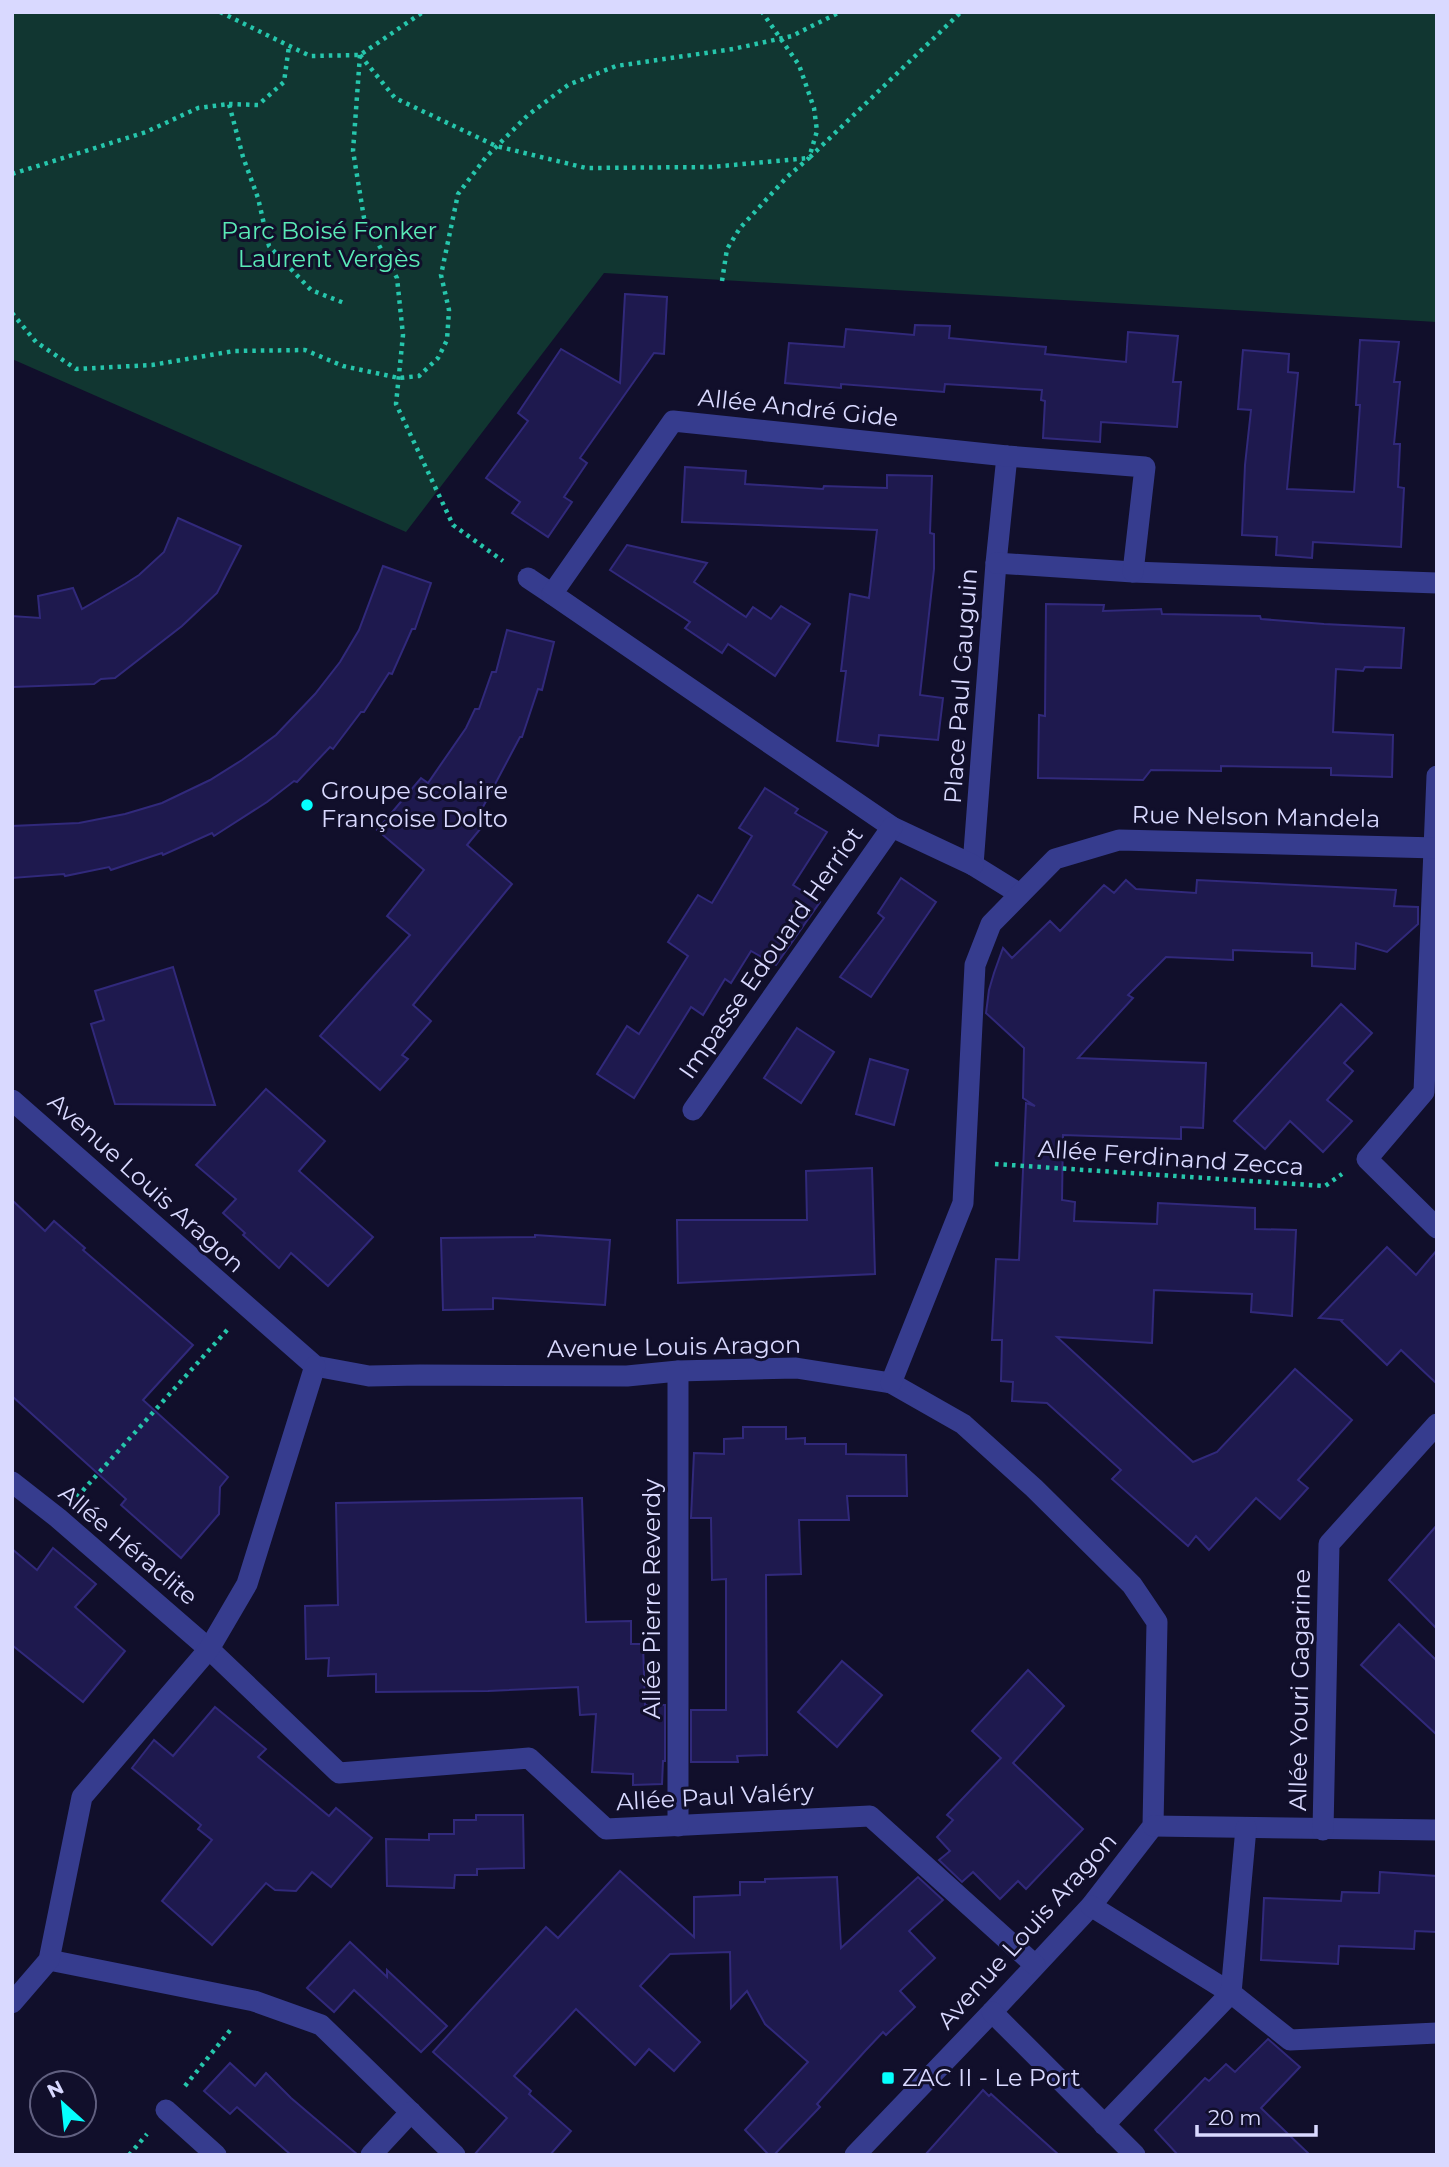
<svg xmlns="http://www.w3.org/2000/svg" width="1449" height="2167" font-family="Montserrat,sans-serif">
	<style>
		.green { fill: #113631 }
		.building { fill: #1e194e; stroke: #31297b; stroke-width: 2 }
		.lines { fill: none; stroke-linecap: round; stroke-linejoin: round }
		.path { stroke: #26c6ac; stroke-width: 4.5; stroke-dasharray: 3.5 5; stroke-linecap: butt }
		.minor { stroke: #363c8e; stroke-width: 21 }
		.poi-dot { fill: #05fffe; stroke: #110f2b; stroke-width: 2.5 }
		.labels { text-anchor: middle; stroke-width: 6; stroke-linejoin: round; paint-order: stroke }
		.park-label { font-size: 24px; fill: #5aeab7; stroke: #110f2b }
		.street-label { font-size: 24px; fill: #d9d9ff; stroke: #110f2b }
		.poi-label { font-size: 24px; fill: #d9d9ff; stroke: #110f2b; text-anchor: start }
	</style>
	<rect width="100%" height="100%" fill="#110f2b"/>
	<!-- green -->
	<path class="green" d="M12,12H1437V322L604,273L406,532L12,359Z"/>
	<!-- building -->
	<g class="building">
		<path d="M625,294L667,297L664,354L654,353L580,458L587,463L564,497L572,502L548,537L512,513L520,502L486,478L528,421L518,413L561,349L620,383Z"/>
		<path d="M915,325L950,326L949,338L1046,347L1045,354L1126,362L1128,332L1178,336L1173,382H1181L1177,427L1101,422L1100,442L1043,438L1045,401L1041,400L1042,390L945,384L944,392L841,384V388L785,383L789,343L844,347L846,329L914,335Z"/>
		<path d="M1360,340L1399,342L1394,382H1400L1394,444H1400L1398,487L1404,488L1401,547L1313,542L1312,558L1276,555L1277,537L1242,535L1245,465L1251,410L1238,409L1243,350L1289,354L1288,372L1298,373L1287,489L1354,492L1360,405H1356Z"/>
		<path d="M685,467L746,471L745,484L823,489L824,486L887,488V475L932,476L930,533L934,534V569L920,695L943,698L938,740L879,735L878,746L837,741L846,671H841L850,594L869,598L877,530L682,522Z"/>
		<path d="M178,518L241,546L217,593L182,626L115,678L101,679L94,684L12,687V616L40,618L38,596L73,588L82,609L125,584L139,575L164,552Z"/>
		<path d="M627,545L707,563L694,582L746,617L753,607L771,619L781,606L810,624L775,676L728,644L722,653L685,628L690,622L610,570Z"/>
		<path d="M383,566L431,583L415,629H412L392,674L389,673L364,712H361L333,749L330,747L297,782L294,781L267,802L214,836L212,833L163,855L162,853L111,870L109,867L65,876L64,874L12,878V826L79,823L125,814L162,803L210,780L242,760L276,735L315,694L340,662L359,630Z"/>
		<path d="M1046,604L1104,605L1103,611L1161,609L1162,614L1260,616L1261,619L1324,624L1404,628L1401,668L1365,667L1363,671L1336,669L1333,732L1393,735L1392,777L1331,775V768L1221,766V771L1151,770L1143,780L1038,778L1039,715L1045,716Z"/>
		<path d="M507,630L554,642L542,690L538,689L522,737H520L475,822L481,828L467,845L512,884L413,1005L431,1021L402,1055L408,1059L380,1090L320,1036L410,935L387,916L424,870L377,830L421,778L428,783L466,728L475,709H479L492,672H496Z"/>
		<path d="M765,788L798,809L795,813L827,832L793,885L820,902L776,965L751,951L731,983L725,979L703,1015L691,1007L634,1098L597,1074L627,1026L639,1034L688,956L668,942L698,895L712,903L752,836L739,828Z"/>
		<path d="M901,878L936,902L871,997L840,977L884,918L878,913Z"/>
		<path d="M1126,880L1136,889L1196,893L1197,880L1396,890L1394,906L1418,907V924L1387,952L1356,943L1355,969L1312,966V953L1233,950V960L1166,957L1128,995L1133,998L1078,1058L1206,1063L1203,1128L1181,1127V1139L1063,1135L1062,1200L1075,1202L1074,1221L1157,1224L1158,1203L1255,1208V1229L1296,1230L1292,1316L1251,1312L1252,1294L1154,1290L1152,1343L1057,1337L1193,1462L1217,1452L1295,1369L1352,1420L1298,1480L1308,1488L1280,1519L1256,1498L1209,1550L1196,1536L1188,1546L1112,1479L1121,1470L1047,1403L1012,1401L1013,1382L1001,1381L1002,1340H992L996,1259L1019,1260L1026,1103L1035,1106L1023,1098L1024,1048L986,1013L989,990L994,973L1003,948L1012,958L1050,921L1060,931L1104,885L1114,893Z"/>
		<path d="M173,967L215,1105L115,1104L91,1024L104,1020L95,991Z"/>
		<path d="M1341,1004L1372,1033L1344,1063L1353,1071L1327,1100L1352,1121L1323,1152L1290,1121L1265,1149L1234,1121Z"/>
		<path d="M797,1028L834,1052L801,1103L764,1078Z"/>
		<path d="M870,1059L908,1070L894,1125L856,1114Z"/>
		<path d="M266,1089L325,1141L299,1171L373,1237L328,1286L291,1253L279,1268L243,1235L245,1233L223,1213L236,1199L196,1165Z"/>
		<path d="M872,1168L875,1274L678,1283L677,1220H807L806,1171Z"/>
		<path d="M12,1200L45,1231L54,1221L85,1248L83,1250L193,1345L143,1400L228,1477L220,1487L219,1514L181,1558L121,1505L126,1499L12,1396Z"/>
		<path d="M535,1235L610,1240L605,1305L493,1298V1309L443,1310L441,1238L535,1237Z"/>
		<path d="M1387,1247L1416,1275L1437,1250V1384L1401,1350L1387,1365L1341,1321L1342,1320L1319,1318Z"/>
		<path d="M743,1427H786V1439L805,1438V1444H846V1454L906,1455L907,1496H847L849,1520H799L801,1574L766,1575L767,1755L737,1756L738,1762H691V1710H726V1579L712,1580L711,1518H691L694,1453L724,1454V1439L743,1438Z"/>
		<path d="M582,1498L586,1622L631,1621V1644H643L645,1705H665V1761H663L662,1784L633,1785V1774L592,1772L596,1714L580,1715L578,1687L488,1691L376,1692V1674L328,1676L329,1658L306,1659L305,1606L338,1605L336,1503Z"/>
		<path d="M1437,1525V1629L1389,1580Z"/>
		<path d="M53,1548L96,1584L75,1607L125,1651L83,1702L12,1645V1549L37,1570Z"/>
		<path d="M1399,1624L1437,1661V1735L1361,1665Z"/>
		<path d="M842,1661L882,1695L837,1747L798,1712Z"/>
		<path d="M1028,1670L1064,1706L1013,1763L1083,1829L1026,1889L1018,1881L1000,1899L973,1872L962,1882L939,1860L950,1851L937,1837L953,1820L947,1815L1001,1758L972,1731Z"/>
		<path d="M215,1707L266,1749L258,1757L329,1816L336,1808L372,1838L331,1887L312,1872L296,1891L275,1890L266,1883L212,1945L162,1901L212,1840L198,1829L201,1825L132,1768L154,1740L173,1756Z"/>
		<path d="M476,1815H523L524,1868L477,1869V1875H455L454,1888L387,1886L386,1839L429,1840V1834H454V1820H476Z"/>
		<path d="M620,1871L694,1937V1897L740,1895V1882H765V1879L837,1877L841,1948L918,1877L943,1900L909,1931L935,1958L900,1991L915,2007L886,2035L883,2032L866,2050L817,2104L820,2107L774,2155H769L745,2130L808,2062L765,2024L747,1991L731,2008L730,1952L670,1954L640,1986L700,2042L674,2071L649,2049L635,2065L576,2009L514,2076L531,2091L529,2094L571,2131L550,2155H474L507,2118L433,2052L546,1927L558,1938Z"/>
		<path d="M1380,1872L1437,1876V1932L1415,1931L1414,1949L1339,1946L1338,1964L1261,1960L1264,1898L1341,1901L1342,1892L1379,1893Z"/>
		<path d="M350,1942L387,1977V1970L447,2026L421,2052L354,1990L334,2012L307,1988Z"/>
		<path d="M1268,2039L1300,2067L1261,2108L1310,2155H1178L1155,2130L1205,2078L1209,2081L1226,2064L1235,2072Z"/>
		<path d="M230,2063L255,2086L266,2073L291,2098L358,2155H291L237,2107L230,2114L204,2091Z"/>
		<path d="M983,2090L989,2096L991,2094L1059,2155H925Z"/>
	</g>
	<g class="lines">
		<!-- path -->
		<g class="path">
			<path d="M220,12L310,56L360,55L423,12"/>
			<path d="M360,55L395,98L496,146L586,168L711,167L809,158L961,12"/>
			<path d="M360,55L353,151L364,218L397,278L403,335L396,404L453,525L503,561"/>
			<path d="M229,104L258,105L284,82L289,46"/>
			<path d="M12,174L146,132L198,108L229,104L243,157L258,198L269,246L311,290L344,303"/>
			<path d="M722,281L727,249L740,228L787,177L809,158L817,131L814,108L799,65L762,12"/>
			<path d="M12,313L36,342L76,369L152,365L234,351L305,350L343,366L399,378L419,376L438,358L447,340L449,310L441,275L458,194L486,157L528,115L568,85L616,66L733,49L792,36L840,12"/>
			<path d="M995,1164L1325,1186L1342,1174"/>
			<path d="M77,1497L228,1329"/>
			<path d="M185,2086L232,2028"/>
			<path d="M129,2155L147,2134"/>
		</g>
		<!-- minor -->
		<g class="minor">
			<path d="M1007,456L996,563L973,865L1020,894"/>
			<path d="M996,563L1133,572L1437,583"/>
			<path d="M528,578L552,594"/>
			<path d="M1437,776L1424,1092L1367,1159L1437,1228"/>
			<path d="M973,865L892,827L552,594L673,421L1007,456L1145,467L1133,572"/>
			<path d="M12,1100L315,1366L369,1376L420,1375L627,1376L678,1371L796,1368L891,1383L963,1424L1034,1488L1132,1585L1157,1622L1153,1826L1091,1906L992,2012L855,2155"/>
			<path d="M693,1110L892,827"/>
			<path d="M891,1383L963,1203L975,965L991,924L1055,859L1119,840L1437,848"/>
			<path d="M12,1482L58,1518L209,1649L339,1773L529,1758L606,1829L870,1816L1035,1965"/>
			<path d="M678,1826V1371"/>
			<path d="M1153,1826L1437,1830"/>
			<path d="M1323,1830L1329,1544L1437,1424"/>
			<path d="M1091,1906L1231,1993L1290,2040L1437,2033"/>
			<path d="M49,1960L254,2001L321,2025L455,2155"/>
			<path d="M12,2003L49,1960L82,1797L209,1649L247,1584L315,1366"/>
			<path d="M992,2012L1135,2155"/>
			<path d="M166,2110L216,2155"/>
			<path d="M1104,2125L1231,1993L1246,1828"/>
			<path d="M371,2155L411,2112"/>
		</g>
	</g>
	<!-- markers -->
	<g class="poi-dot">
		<circle cx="307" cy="805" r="7"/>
		<rect x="881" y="2071" width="14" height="14" rx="3.5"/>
	</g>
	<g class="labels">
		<!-- park labels -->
		<g class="park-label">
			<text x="329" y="239">Parc Boisé Fonker<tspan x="329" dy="28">Laurent Vergès</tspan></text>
		</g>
		<!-- street labels -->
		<g class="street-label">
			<text transform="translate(798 408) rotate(6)" y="8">Allée André Gide</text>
			<text transform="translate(961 686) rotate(-86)" y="8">Place Paul Gauguin</text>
			<text transform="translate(1256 817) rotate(1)" y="8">Rue Nelson Mandela</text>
			<text transform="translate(771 953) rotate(-55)" y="8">Impasse Edouard Herriot</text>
			<text transform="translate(1171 1158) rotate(4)" y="8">Allée Ferdinand Zecca</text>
			<text transform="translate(146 1183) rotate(42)" y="8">Avenue Louis Aragon</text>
			<text transform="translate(674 1347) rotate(-1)" y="8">Avenue Louis Aragon</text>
			<text transform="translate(128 1545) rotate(40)" y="8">Allée Héraclite</text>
			<text transform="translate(652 1599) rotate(-90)" y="8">Allée Pierre Reverdy</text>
			<text transform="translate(1300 1690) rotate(-89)" y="8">Allée Youri Gagarine</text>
			<text transform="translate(715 1797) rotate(-3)" y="8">Allée Paul Valéry</text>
			<text transform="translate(1027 1931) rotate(-48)" y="8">Avenue Louis Aragon</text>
		</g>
		<!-- poi labels -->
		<g class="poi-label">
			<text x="321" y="799">Groupe scolaire<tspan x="321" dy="28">Françoise Dolto</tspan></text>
			<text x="902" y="2086">ZAC II - Le Port</text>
		</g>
	</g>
	<!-- border -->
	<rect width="1449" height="2167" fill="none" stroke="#d9d9ff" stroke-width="28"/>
	<!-- north arrow -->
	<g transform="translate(63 2104) rotate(333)"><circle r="33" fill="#110f2b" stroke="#616080" stroke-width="2"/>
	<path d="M0-5L12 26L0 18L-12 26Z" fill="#05fffe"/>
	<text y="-10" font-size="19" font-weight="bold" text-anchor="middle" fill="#d9d9ff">N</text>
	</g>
	<!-- scale -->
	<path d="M1197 2125v10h119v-10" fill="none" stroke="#d9d9ff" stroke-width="3.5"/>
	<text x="1208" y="2125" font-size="21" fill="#d9d9ff" stroke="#110f2b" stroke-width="5" paint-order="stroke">20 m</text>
</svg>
